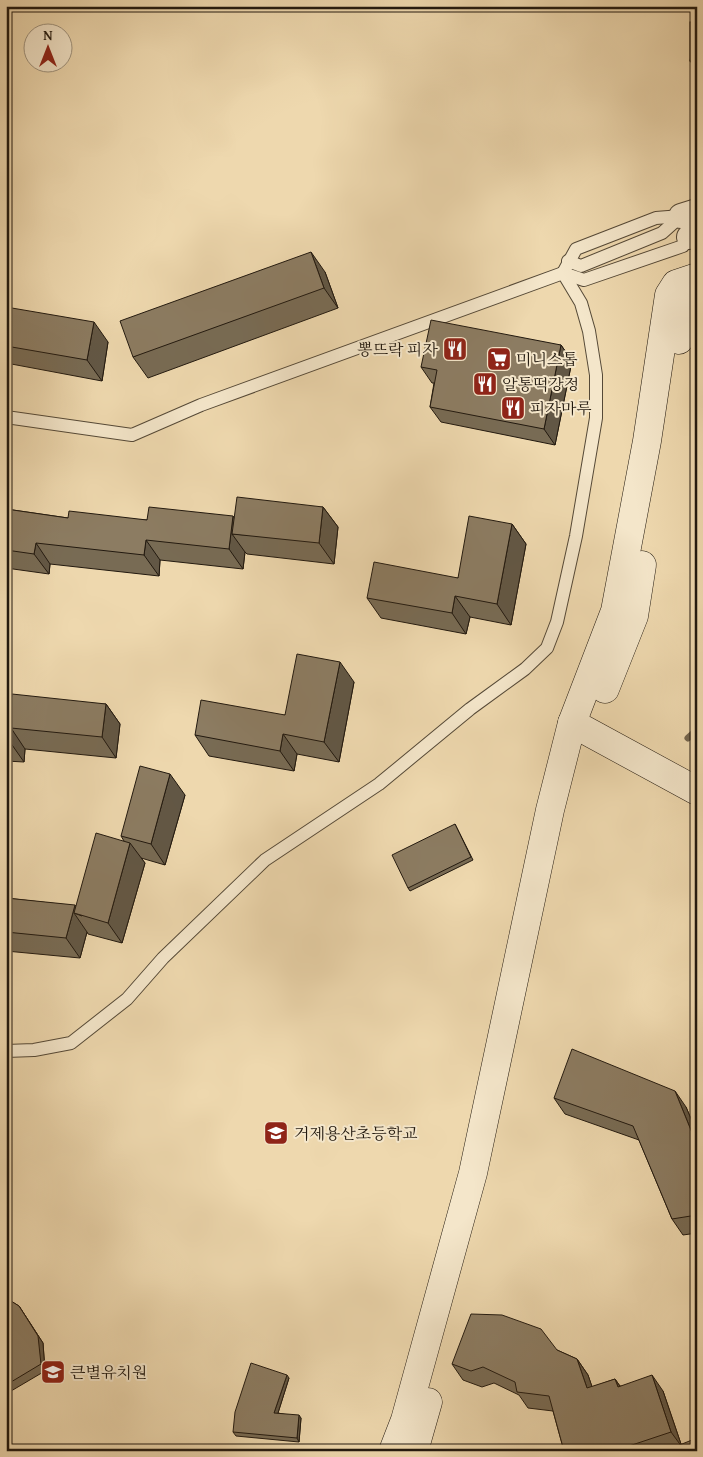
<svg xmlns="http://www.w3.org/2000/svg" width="703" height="1457" font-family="'Gentium Book Plus','Noto Serif KR',serif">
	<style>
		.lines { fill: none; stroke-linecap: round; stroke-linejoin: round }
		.stream { stroke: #73654e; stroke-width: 7 }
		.lane-casing { stroke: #554937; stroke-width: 14 }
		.street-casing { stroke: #554937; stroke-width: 26 }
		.secondary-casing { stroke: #22190f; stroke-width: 29 }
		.lane { stroke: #f4e6ca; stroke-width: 12 }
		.street { stroke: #f4e6ca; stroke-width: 24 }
		.secondary { stroke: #f4e6ca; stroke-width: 28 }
		.wall { fill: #786b54; stroke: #22190f }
		.shaded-wall { fill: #625745; stroke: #22190f }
		.building { fill: #8c7c62; stroke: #22190f }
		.labels { text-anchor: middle; stroke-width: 4; stroke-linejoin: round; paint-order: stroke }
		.poi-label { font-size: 16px; fill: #22190f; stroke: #f4e6ca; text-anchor: start }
	</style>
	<rect width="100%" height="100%" fill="#eed8ae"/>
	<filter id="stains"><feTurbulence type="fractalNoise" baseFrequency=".004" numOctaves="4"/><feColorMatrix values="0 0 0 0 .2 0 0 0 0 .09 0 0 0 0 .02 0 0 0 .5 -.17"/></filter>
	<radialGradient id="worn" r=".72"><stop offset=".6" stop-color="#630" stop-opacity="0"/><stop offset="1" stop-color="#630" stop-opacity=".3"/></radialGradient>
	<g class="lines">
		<!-- stream -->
		<path class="stream" d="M688,738L697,730"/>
		<defs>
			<g id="lane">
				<path d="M568,261L581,266L662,233L681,216"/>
				<path d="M563,273L576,249L656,218L681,216"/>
				<path d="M6,417L132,435L201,405L563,273L584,280L683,246L689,237"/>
				<path d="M6,1051L34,1050L71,1043L127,999L163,958L265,860L379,784L470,709L525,669L547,648L557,622L576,536L596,418V375L589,331L581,303L563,273"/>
			</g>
			<g id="street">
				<path d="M681,216L697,211"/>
				<path d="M689,237L697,234"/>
			</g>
			<g id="secondary">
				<path d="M679,340C682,324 680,303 697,296"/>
				<path d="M605,689L634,616L642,565"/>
				<path d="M572,723L697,791"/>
				<path d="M393,1451L405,1420L473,1173L550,810L572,723L615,611L647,441L669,295L676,284L697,277"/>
				<path d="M414,1451L428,1402"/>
			</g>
		</defs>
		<!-- lane casing -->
		<use href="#lane" class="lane-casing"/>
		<!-- street casing -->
		<use href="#street" class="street-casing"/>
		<!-- secondary casing -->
		<use href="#secondary" class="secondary-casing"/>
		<!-- lane -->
		<use href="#lane" class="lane"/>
		<!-- street -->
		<use href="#street" class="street"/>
		<!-- secondary -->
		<use href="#secondary" class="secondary"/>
	</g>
	<!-- wall -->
	<g class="wall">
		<path d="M697,22V70L690,61Z"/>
		<path d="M325,272L338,308L148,378L133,357Z"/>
		<path d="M6,307L108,342L102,381L6,363Z"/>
		<path d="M561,345L572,361L555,445L441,422L430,407L434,383H432L421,367Z"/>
		<path d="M323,507L338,527L334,564L247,554L245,552L243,569L160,560L159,576L50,564L49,574L6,568V509L68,518L147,520L234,518Z"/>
		<path d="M512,524L526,544L511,625L470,617L466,634L381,618L367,598L458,578Z"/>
		<path d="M354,682L339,762L297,754L294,771L209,756L195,735L285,715Z"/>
		<path d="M106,704L120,724L116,758L25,749L24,762L6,761V708Z"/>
		<path d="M185,795L165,865L141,858L145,863L122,943L88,934L87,932L80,958L6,951V898L76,906L124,841L121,836Z"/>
		<path d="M455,824L473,860L410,891L408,888Z"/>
		<path d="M554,1098L686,1107L697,1133V1233L683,1235L672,1219L639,1140L565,1114Z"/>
		<path d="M6,1298L19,1306L43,1343L45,1371L6,1394Z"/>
		<path d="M557,1350L577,1359L588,1375L592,1387L615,1379L620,1386L663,1391L681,1444L672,1451H564L553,1411L528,1408L519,1395L494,1383L482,1387L463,1380L452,1364Z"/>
		<path d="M289,1378L278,1413L301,1418L299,1442L236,1436L233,1432Z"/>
	</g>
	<!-- shaded-wall -->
	<g class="shaded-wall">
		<path d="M311,252L325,272L338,308L324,288Z"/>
		<path d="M94,322L108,342L102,381L87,360Z"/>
		<path d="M561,345L572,361L555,445L544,429Z"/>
		<path d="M323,507L338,527L334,564L319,543Z"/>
		<path d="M233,516L246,535L232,534L245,552L243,569L229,549Z"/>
		<path d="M512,524L526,544L511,625L497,604Z"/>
		<path d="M146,540L160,560L159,576L144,555Z"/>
		<path d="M36,543L50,564L49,574L34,554Z"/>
		<path d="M455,596L470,617L466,634L452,613Z"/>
		<path d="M340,662L354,682L339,762L324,742Z"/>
		<path d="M106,704L120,724L116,758L102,737Z"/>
		<path d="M11,728L25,749L24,762L10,742Z"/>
		<path d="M283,734L297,754L294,771L280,751Z"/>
		<path d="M170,774L185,795L165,865L151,844Z"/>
		<path d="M130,843L145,863L122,943L108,923Z"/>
		<path d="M75,905L82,916L74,913L87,932L80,958L66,938Z"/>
		<path d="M675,1091L686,1107L697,1133V1145Z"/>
		<path d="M19,1306L43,1343L45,1371L41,1364Z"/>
		<path d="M577,1359L588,1375L598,1404L587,1388Z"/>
		<path d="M287,1375L289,1378L277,1416L274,1413Z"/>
		<path d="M652,1375L663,1391L682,1447L671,1432Z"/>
		<path d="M615,1379L626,1395L618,1387Z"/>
		<path d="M299,1415L301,1418L299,1442L297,1438Z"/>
	</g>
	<!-- building -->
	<g class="building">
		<rect x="690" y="22" width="7" height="39"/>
		<path d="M311,252L324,288L133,357L120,321Z"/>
		<path d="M6,307L94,322L87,360L6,346Z"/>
		<path d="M431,320L561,345L544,429L430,407L437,370L421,367Z"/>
		<path d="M237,497L323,507L319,543L232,534Z"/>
		<path d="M149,507L233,516L229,549L146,540L144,555L36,543L34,554L6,550V509L68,518L69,511L147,520Z"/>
		<path d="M469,516L512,524L497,604L455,596L452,613L367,598L374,562L458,578Z"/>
		<path d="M297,654L340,662L324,742L283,734L280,751L195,735L201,700L285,715Z"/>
		<path d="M12,694L106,704L102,737L11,728L10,742H6V708H10Z"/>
		<path d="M140,766L170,774L151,844L121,836Z"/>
		<path d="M455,824L471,857L408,888L392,855Z"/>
		<path d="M96,833L130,843L108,923L74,913Z"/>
		<path d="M6,898L75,905L66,938L6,932Z"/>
		<path d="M572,1049L675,1091L697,1145V1215L672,1219L633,1126L554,1098Z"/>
		<path d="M6,1298L19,1306L38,1336L41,1364L6,1385Z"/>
		<path d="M471,1314L502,1315L541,1329L557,1350L577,1359L587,1388L615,1379L618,1387L652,1375L671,1432L614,1451H564L549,1396L517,1392L515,1382L483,1367L471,1371L452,1364Z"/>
		<path d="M251,1363L287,1375L274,1413L299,1415L297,1438L233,1432L235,1412Z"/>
		<path d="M697,1438V1451H673L672,1448Z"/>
	</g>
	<!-- icons -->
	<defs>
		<symbol id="restaurant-square" viewBox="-11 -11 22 22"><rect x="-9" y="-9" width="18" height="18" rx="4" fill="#8f2418" stroke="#f4e6ca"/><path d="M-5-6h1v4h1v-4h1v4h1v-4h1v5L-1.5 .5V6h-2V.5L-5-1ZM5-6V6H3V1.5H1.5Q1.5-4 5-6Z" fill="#fff"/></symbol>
		<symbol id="supermarket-square" viewBox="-11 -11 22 22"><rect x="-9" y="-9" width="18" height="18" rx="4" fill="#8f2418" stroke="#f4e6ca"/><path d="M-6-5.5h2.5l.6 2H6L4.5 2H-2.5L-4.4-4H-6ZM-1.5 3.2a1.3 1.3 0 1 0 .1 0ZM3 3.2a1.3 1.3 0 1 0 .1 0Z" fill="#fff"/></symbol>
		<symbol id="school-square" viewBox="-11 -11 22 22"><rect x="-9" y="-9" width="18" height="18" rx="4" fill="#8f2418" stroke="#f4e6ca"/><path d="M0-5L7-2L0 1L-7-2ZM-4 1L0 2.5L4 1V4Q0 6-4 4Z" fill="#fff"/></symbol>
	</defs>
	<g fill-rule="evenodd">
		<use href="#restaurant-square" x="441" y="335" width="28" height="28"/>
		<use href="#supermarket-square" x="485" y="345" width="28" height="28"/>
		<use href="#restaurant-square" x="471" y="370" width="28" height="28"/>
		<use href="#restaurant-square" x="499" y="394" width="28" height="28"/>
		<use href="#school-square" x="262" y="1119" width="28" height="28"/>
		<use href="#school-square" x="39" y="1358" width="28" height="28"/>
	</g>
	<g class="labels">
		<!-- poi labels -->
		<g class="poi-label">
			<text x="438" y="355" text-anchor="end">뽕뜨락 피자</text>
			<text x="516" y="365">미니스톱</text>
			<text x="502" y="390">알통떡강정</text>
			<text x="530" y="414">피자마루</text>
			<text x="294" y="1139">거제용산초등학교</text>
			<text x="70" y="1378">큰별유치원</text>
		</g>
	</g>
	<!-- margin -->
	<rect width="703" height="1457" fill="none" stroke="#eed8ae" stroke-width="25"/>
	<rect x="8" y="8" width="688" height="1442" fill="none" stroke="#22190f" stroke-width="2.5"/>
	<rect x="12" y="12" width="678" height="1432" fill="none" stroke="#22190f"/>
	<!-- north arrow -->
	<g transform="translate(48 48)"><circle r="24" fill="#f4e6ca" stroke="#a0947f"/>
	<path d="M0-4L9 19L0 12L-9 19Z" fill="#8f2418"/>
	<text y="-8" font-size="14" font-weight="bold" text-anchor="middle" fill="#22190f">N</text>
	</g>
	<rect width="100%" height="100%" filter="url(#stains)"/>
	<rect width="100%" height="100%" fill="url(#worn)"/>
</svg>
